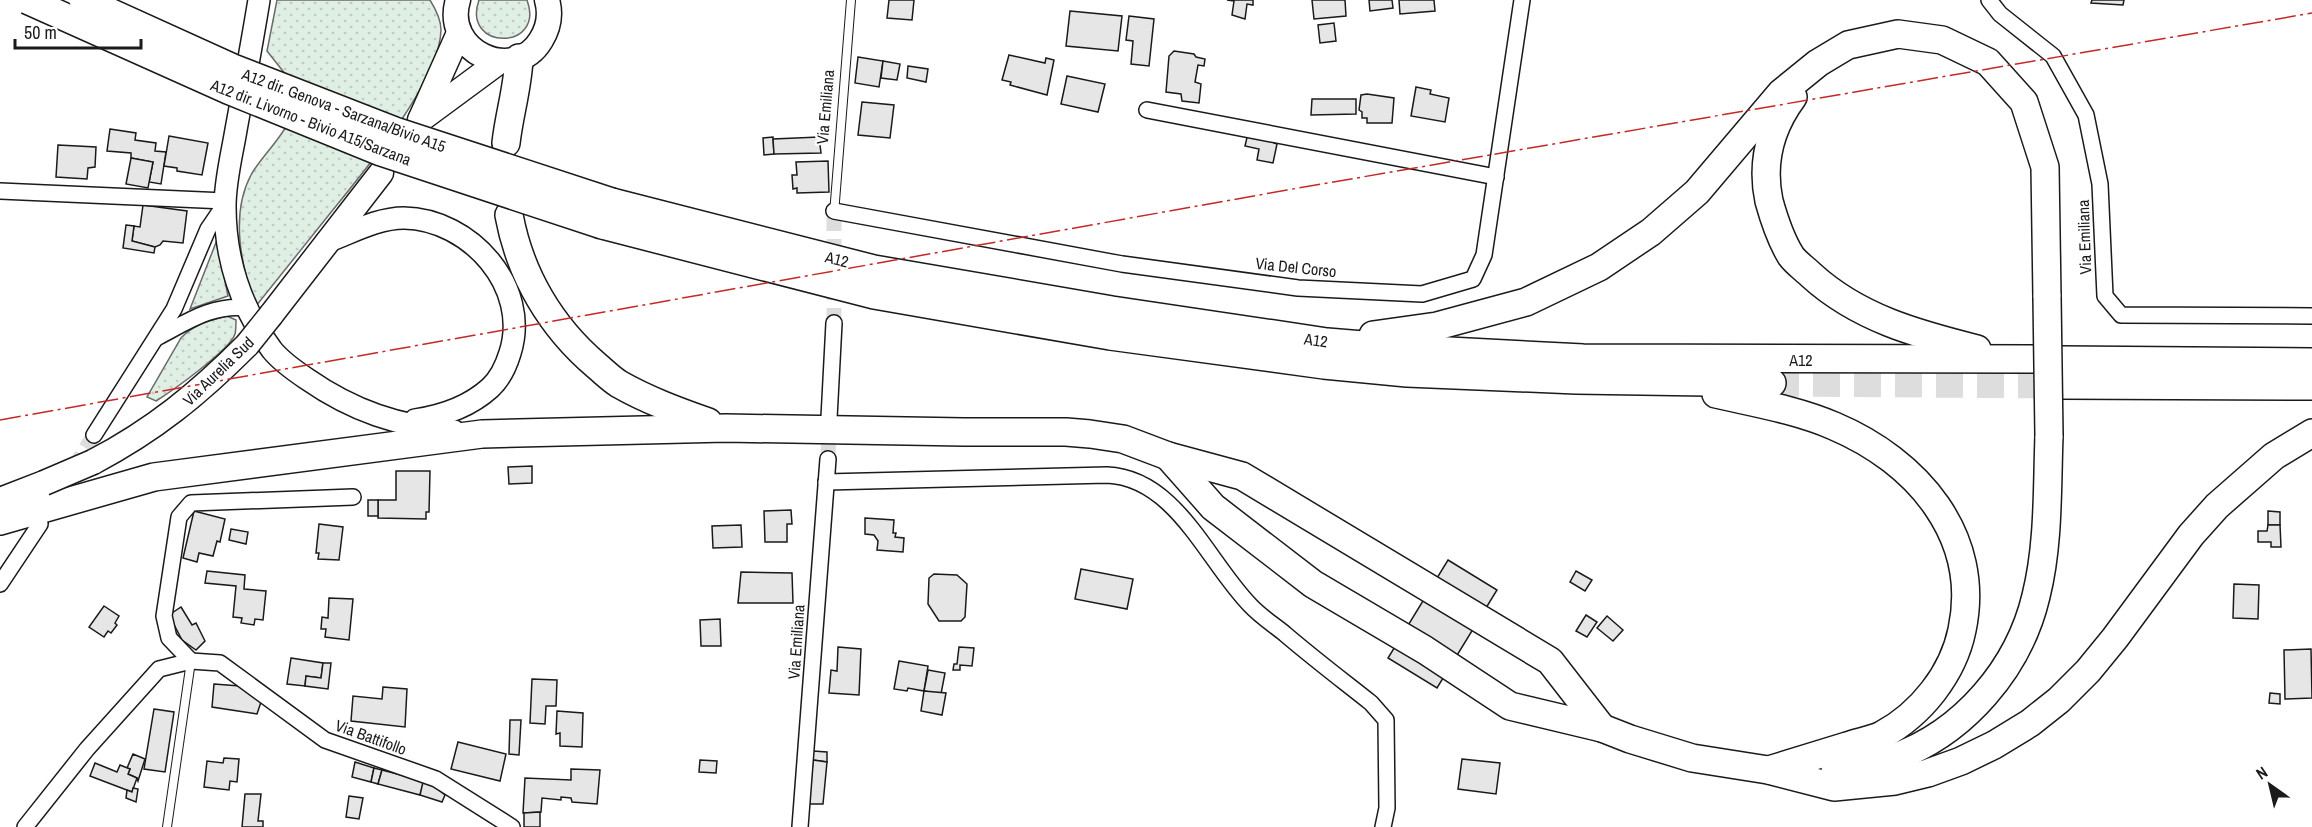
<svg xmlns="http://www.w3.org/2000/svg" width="2312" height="827" font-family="'Archivo Narrow',sans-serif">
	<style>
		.grass { fill: url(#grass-dots); stroke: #6a6a6a; stroke-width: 1.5 }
		.building { fill: #e6e6e6; stroke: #1a1a1a; stroke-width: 1.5 }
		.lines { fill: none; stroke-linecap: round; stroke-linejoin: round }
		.minor-tunnel { stroke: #ddd; stroke-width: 15; stroke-dasharray: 15 8; stroke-linecap: butt }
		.motorway-tunnel { stroke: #ddd; stroke-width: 27; stroke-dasharray: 27 14; stroke-linecap: butt }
		.service-casing { stroke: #1a1a1a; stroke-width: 10 }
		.minor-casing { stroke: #1a1a1a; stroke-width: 18 }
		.secondary-casing { stroke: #1a1a1a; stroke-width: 24 }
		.primary-casing { stroke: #1a1a1a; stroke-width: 27 }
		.motorway-casing { stroke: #1a1a1a; stroke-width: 30 }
		.service { stroke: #fff; stroke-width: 8 }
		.minor { stroke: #fff; stroke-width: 15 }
		.secondary { stroke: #fff; stroke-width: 21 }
		.primary { stroke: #fff; stroke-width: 24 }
		.motorway { stroke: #fff; stroke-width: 27 }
		.primary-bridge-casing { stroke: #1a1a1a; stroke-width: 27; stroke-linecap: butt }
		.motorway-bridge-casing { stroke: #1a1a1a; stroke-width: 30; stroke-linecap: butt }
		.primary-bridge { stroke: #fff; stroke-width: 24 }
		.motorway-bridge { stroke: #fff; stroke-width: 27 }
		.power { stroke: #c62828; stroke-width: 1.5; stroke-dasharray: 21 4.5 3 4.5; stroke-linecap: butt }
		.labels { text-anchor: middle; stroke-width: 4.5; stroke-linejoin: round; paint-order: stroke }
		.street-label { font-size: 16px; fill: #1a1a1a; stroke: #fff }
	</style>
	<defs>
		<pattern id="grass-dots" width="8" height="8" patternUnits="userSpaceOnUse" patternTransform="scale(1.5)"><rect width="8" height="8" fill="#e0efe3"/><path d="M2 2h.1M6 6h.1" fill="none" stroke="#c0ccc2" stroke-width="1.8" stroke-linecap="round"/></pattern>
	</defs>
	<rect width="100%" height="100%" fill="#fff"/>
	<!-- grass -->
	<g class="grass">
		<path d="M277,0H430C435,8 441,20 441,30C440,82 361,175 328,216C304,246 280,276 256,306C241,268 230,214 251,175C258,161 285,134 288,122C292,109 289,92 290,80L267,51Z"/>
		<path d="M479,0H527C546,51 461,51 479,0Z"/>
		<path d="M217,240L228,296L190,309Z"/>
		<path d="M227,316L236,320C236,324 236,330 235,334C230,350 172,391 156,401L147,397L181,338C194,324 209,321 227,316Z"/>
	</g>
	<!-- building -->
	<g class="building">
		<path d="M889,0H914L912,20L887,18Z"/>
		<path d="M1227,0H1253V5L1247,4L1245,19L1232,15L1234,1Z"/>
		<path d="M1312,0H1345L1346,16L1314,19Z"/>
		<path d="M1369,0H1392L1393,8L1370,11Z"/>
		<path d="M1399,0H1434L1435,11L1400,14Z"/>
		<path d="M2092,0H2124L2123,5L2091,3Z"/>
		<path d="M1070,11L1122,16L1118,51L1066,46Z"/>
		<path d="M1129,16L1154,19L1149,66L1131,64L1133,41L1126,40Z"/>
		<path d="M1334,23L1336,41L1320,43L1318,25Z"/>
		<path d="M1174,51L1194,54L1196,57L1205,59L1204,66L1198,65L1195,82L1201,84L1199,103L1182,101L1181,94L1166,92L1169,56Z"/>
		<path d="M1009,55L1045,63L1046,58L1054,60L1047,95L1010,85L1011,82L1002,80Z"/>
		<path d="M858,57L883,61L879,87L855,83Z"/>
		<path d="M883,61L900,64L897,80L881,78Z"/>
		<path d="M908,66L928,69L926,82L907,78Z"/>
		<path d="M1067,76L1105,84L1098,112L1061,104Z"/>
		<path d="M1416,87L1431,90L1430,94L1449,98L1445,122L1411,116Z"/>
		<path d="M1367,94L1394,98L1392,123H1367V118H1362V112L1359,110L1361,95Z"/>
		<path d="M1312,99H1356V114L1311,115Z"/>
		<path d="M862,102L894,105L890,138L858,135Z"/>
		<path d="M110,129L136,133L135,140L156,143L155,151L166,152L161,184L149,182L153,162L131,158V153L107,151Z"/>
		<path d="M1248,133L1275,138L1274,143L1277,144L1273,163L1257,160L1259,149L1245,146Z"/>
		<path d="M169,136L208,143L202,175L177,171V168L164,166Z"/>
		<path d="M773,137L774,154L764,155L763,138Z"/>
		<path d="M819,137L821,153L774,154L773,139Z"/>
		<path d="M58,145L96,147L95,167L88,168L87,179L56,177Z"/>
		<path d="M131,158L153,162L148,188L126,184Z"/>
		<path d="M828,161L829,192L797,193V188L793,189L792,175H797L796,162Z"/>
		<path d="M143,205L187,211L183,243L163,241L160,245L155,247L132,241L134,226L140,227Z"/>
		<path d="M126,225L134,226L132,241L155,247L154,253L123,248Z"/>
		<path d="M532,466V483L509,484L508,467Z"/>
		<path d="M396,471H430L429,512H426V519L378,518V500H396Z"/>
		<rect x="368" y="500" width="10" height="16"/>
		<path d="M791,510L792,524H787V542H765L764,511Z"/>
		<path d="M194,511L225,519L220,542L217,541L213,556L199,553L197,562L183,558Z"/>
		<path d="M2268,511L2280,512V525H2268Z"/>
		<path d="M865,518L894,520L893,533H896L895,537L904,538L903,552L877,550L878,541L874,535L865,534Z"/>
		<path d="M319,524L343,527L339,560L318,559L319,553H316Z"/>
		<path d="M741,525L742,547L713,548L712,526Z"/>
		<path d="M2268,525H2280L2281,547H2271V542H2258V531H2267Z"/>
		<path d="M231,529L248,532L246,544L229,540Z"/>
		<path d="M1448,560L1497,590L1437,688L1388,658Z"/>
		<path d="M1081,569L1133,579L1127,609L1075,599Z"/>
		<path d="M207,571L245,575L244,589L266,591L263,620L255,619L254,625L241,623L242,618L233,617L236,586L205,583Z"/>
		<path d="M1576,571L1592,580L1585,591L1570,582Z"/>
		<path d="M741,572L792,573L793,603H738Z"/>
		<path d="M934,574L957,575L967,584L965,617L961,621H939L928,604L929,578Z"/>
		<path d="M2234,584L2259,585L2258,619L2233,618Z"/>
		<path d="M329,598L353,599L349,640L325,637L326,629H321L322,617L328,618Z"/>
		<path d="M104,606L119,616L115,623L117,625L111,633L108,631L104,637L89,627Z"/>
		<path d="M181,607L192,625L196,623L205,641L196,650L182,640L169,615Z"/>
		<path d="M1586,615L1597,622L1587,637L1576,631Z"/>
		<path d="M1607,616L1623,630L1613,641L1597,628Z"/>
		<path d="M720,619L721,646H701L700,620Z"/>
		<path d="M838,647L861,649L859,695L829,693L831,670L837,671Z"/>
		<path d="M959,647L974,648L972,666L960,665V670H953L954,664H957Z"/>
		<path d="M2311,649L2312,698L2285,699L2284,650Z"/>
		<path d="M291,658L323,663L321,678L306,676L305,686L287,684Z"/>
		<path d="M899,661L928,666L924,691L908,688L907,691L894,689Z"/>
		<path d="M323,663H331L328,689L305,686L306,676L321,678Z"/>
		<path d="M928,670L945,673L941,694L924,691Z"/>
		<path d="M532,679L557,680L556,706H546L545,724L530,723Z"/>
		<path d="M214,684L240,686L261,702L257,714L212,707Z"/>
		<path d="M383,687L407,689L405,727L351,721L353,696L382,699Z"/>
		<path d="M924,691L946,693L942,715L921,711Z"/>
		<path d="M2270,693L2280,694V704L2269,703Z"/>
		<path d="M154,709L174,712L165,772L144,769Z"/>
		<path d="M557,711L583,713L582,747L560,746V733L556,734Z"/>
		<path d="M510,720H521L519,755L509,754Z"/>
		<path d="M458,742L506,754L500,781L451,769Z"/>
		<path d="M813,751L827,752V762L813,760Z"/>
		<path d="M133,754L145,759L138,781L137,778L128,774L130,769L127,768Z"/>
		<path d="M224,758L239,759L237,782L230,781L229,790L204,787L207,761L223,763Z"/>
		<path d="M1462,759L1500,763L1496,794L1458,789Z"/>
		<path d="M700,760L717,761L716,773L699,772Z"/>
		<path d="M813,760L827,762L823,804H809Z"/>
		<path d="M355,762L374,768L371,782L352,777Z"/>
		<path d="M95,763L117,772L120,765L130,769L128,774L137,778L132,792L90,776Z"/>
		<path d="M374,768L382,770L378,784L371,782Z"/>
		<path d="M571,769L600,770L597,804L572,802L571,798L561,797V800L542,798L541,812L523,813L525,778L571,780Z"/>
		<path d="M382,770L424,781L420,795L378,784Z"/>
		<path d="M423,782L433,785L445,795L442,802L420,795Z"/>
		<path d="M133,788L138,789L136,802L126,798L127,790L132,792Z"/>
		<path d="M245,794H261L258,821H263V827H242Z"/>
		<path d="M349,796L363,798L359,819L346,817Z"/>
		<path d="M540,812V827H524V813Z"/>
	</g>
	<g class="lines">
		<!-- minor-tunnel -->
		<g class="minor-tunnel">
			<path d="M834,323V216"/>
			<path d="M828,459L829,424"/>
			<path d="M50,507L94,435"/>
		</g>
		<!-- motorway-tunnel -->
		<path class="motorway-tunnel" d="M1772,383L2060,385"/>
		<defs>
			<g id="service">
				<path d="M834,214L851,0"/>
				<path d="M167,827L191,661"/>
			</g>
			<g id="minor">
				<path d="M1989,0L2000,14L2053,56L2086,115L2100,184L2105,296L2121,315L2312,316"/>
				<path d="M1147,110L1496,177"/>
				<path d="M0,191L225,201"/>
				<path d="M834,211L1122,264L1298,288L1422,294L1473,279L1484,255L1522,0"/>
				<path d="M158,337C187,322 212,304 247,308"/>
				<path d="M829,418L834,323"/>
				<path d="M94,435L174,309L208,229L225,204"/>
				<path d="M826,482L1107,475C1176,478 1207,561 1250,605C1260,616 1274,625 1285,634C1313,658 1342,680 1371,703L1386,720L1387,808L1383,827"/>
				<path d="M0,584L40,524"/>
				<path d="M191,661L169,638L164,616L179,517L191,503L353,497"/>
				<path d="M25,827L87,749L159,669L191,661L220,663L325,740L436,779L512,827"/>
				<path d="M800,827L828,459"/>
			</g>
			<g id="secondary">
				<path d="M259,0C252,43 244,86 236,130C232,154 225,181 225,206C225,258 241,308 272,350C281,361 295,371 307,379C353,411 398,426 454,431"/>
				<path d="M326,242C351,233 377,218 404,218C470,219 531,287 510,353C506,366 500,379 490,388C469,407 442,416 415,420"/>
			</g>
			<g id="primary">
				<path d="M458,0C442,51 514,85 541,40C549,27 551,14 547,0"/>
				<path d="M421,118L459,33"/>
				<path d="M420,120L500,61"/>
				<path d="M271,315L381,173"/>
				<path d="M93,462C154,430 198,394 247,345"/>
				<path d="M0,500L44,483"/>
			</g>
			<g id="motorway">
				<path d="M1793,97C1770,128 1761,163 1769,201C1774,219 1781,240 1791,256C1796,263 1805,269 1811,275C1858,318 1917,334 1977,349"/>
				<path d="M506,143C509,115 518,87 519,58"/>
				<path d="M612,202L874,269L1112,310L1327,342L1411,349L1583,358L2033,359"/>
				<path d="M509,215C520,275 551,327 597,366C604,372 611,379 619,384C647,400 677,411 708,422"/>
				<path d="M602,225L874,295L1110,336L1324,365L1407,373L1576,380L1772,383"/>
				<path d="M1373,335L1437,326L1526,302L1599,267L1651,232L1697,192L1781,93L1818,63L1848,45L1898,34L1942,40L1988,62L2024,102L2045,167L2047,297"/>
				<path d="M2060,360L2312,362"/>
				<path d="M2060,385L2312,386"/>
				<path d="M1716,394C1755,403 1797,410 1834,426C1917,461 1982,536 1962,630C1953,674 1921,714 1882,735C1872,740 1858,742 1847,746C1821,754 1795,762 1769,770"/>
				<path d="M1168,456L1213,507L1313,584L1425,650L1510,706L1602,728L1630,739L1692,758L1768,770L1834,787L1895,781L1928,773L1961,761L1994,745L2030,723L2059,700L2088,671L2115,638L2191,535L2217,506L2274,456L2312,433"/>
				<path d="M0,521L154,477L482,434L726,428L964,432H1066L1090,434L1123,439L1168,456L1242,476L1550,661L1602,728"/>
				<path d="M1835,771C1855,768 1875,765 1893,758C1964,733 2019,668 2036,596C2049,544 2047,488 2049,436"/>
			</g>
		</defs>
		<!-- service casing -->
		<use href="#service" class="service-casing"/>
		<!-- minor casing -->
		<use href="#minor" class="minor-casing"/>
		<!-- secondary casing -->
		<use href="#secondary" class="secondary-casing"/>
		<!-- primary casing -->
		<use href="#primary" class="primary-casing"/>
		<!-- motorway casing -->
		<use href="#motorway" class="motorway-casing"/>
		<!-- service -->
		<use href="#service" class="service"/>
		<!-- minor -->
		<use href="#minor" class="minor"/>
		<!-- secondary -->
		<use href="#secondary" class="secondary"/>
		<!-- primary -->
		<use href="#primary" class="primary"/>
		<!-- motorway -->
		<use href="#motorway" class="motorway"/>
		<defs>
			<g id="primary-bridge">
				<path d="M247,345L271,315"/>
				<path d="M44,483L93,462"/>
			</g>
			<g id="motorway-bridge">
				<path d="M27,0L228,90L381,152L602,225"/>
				<path d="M83,0L233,68L395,131L612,202"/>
				<path d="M2047,297L2049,436"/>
			</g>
		</defs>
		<!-- primary-bridge casing -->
		<use href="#primary-bridge" class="primary-bridge-casing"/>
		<!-- motorway-bridge casing -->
		<use href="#motorway-bridge" class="motorway-bridge-casing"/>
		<!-- primary-bridge -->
		<use href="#primary-bridge" class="primary-bridge"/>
		<!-- motorway-bridge -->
		<use href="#motorway-bridge" class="motorway-bridge"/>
		<!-- power -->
		<path class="power" d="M0,420L1287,190L2312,13"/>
	</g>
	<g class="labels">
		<!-- street labels -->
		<g class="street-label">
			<text transform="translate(825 107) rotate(-85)" y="6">Via Emiliana</text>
			<text transform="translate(344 110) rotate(20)" y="6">A12 dir. Genova - Sarzana/Bivio A15</text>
			<text transform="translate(311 122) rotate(21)" y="6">A12 dir. Livorno - Bivio A15/Sarzana</text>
			<text transform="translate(2084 237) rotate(-92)" y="6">Via Emiliana</text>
			<text transform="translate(837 259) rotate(14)" y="6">A12</text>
			<text transform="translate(1296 267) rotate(6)" y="6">Via Del Corso</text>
			<text transform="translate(1316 340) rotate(8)" y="6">A12</text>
			<text x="1801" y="366">A12</text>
			<text transform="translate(218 371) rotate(-44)" y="6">Via Aurelia Sud</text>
			<text transform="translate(796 642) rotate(-86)" y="6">Via Emiliana</text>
			<text transform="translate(371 737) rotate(20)" y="6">Via Battifollo</text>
		</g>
	</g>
	<!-- north arrow -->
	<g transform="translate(2270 785) rotate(326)" stroke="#ffffff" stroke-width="4.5" paint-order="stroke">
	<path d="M0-4.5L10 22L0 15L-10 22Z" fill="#1a1a1a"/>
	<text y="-9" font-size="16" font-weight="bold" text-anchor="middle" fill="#1a1a1a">N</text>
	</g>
	<!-- scale -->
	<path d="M15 39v9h126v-9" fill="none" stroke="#1a1a1a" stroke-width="3"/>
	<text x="24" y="39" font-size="18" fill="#1a1a1a" stroke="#ffffff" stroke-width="4.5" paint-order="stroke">50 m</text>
</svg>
